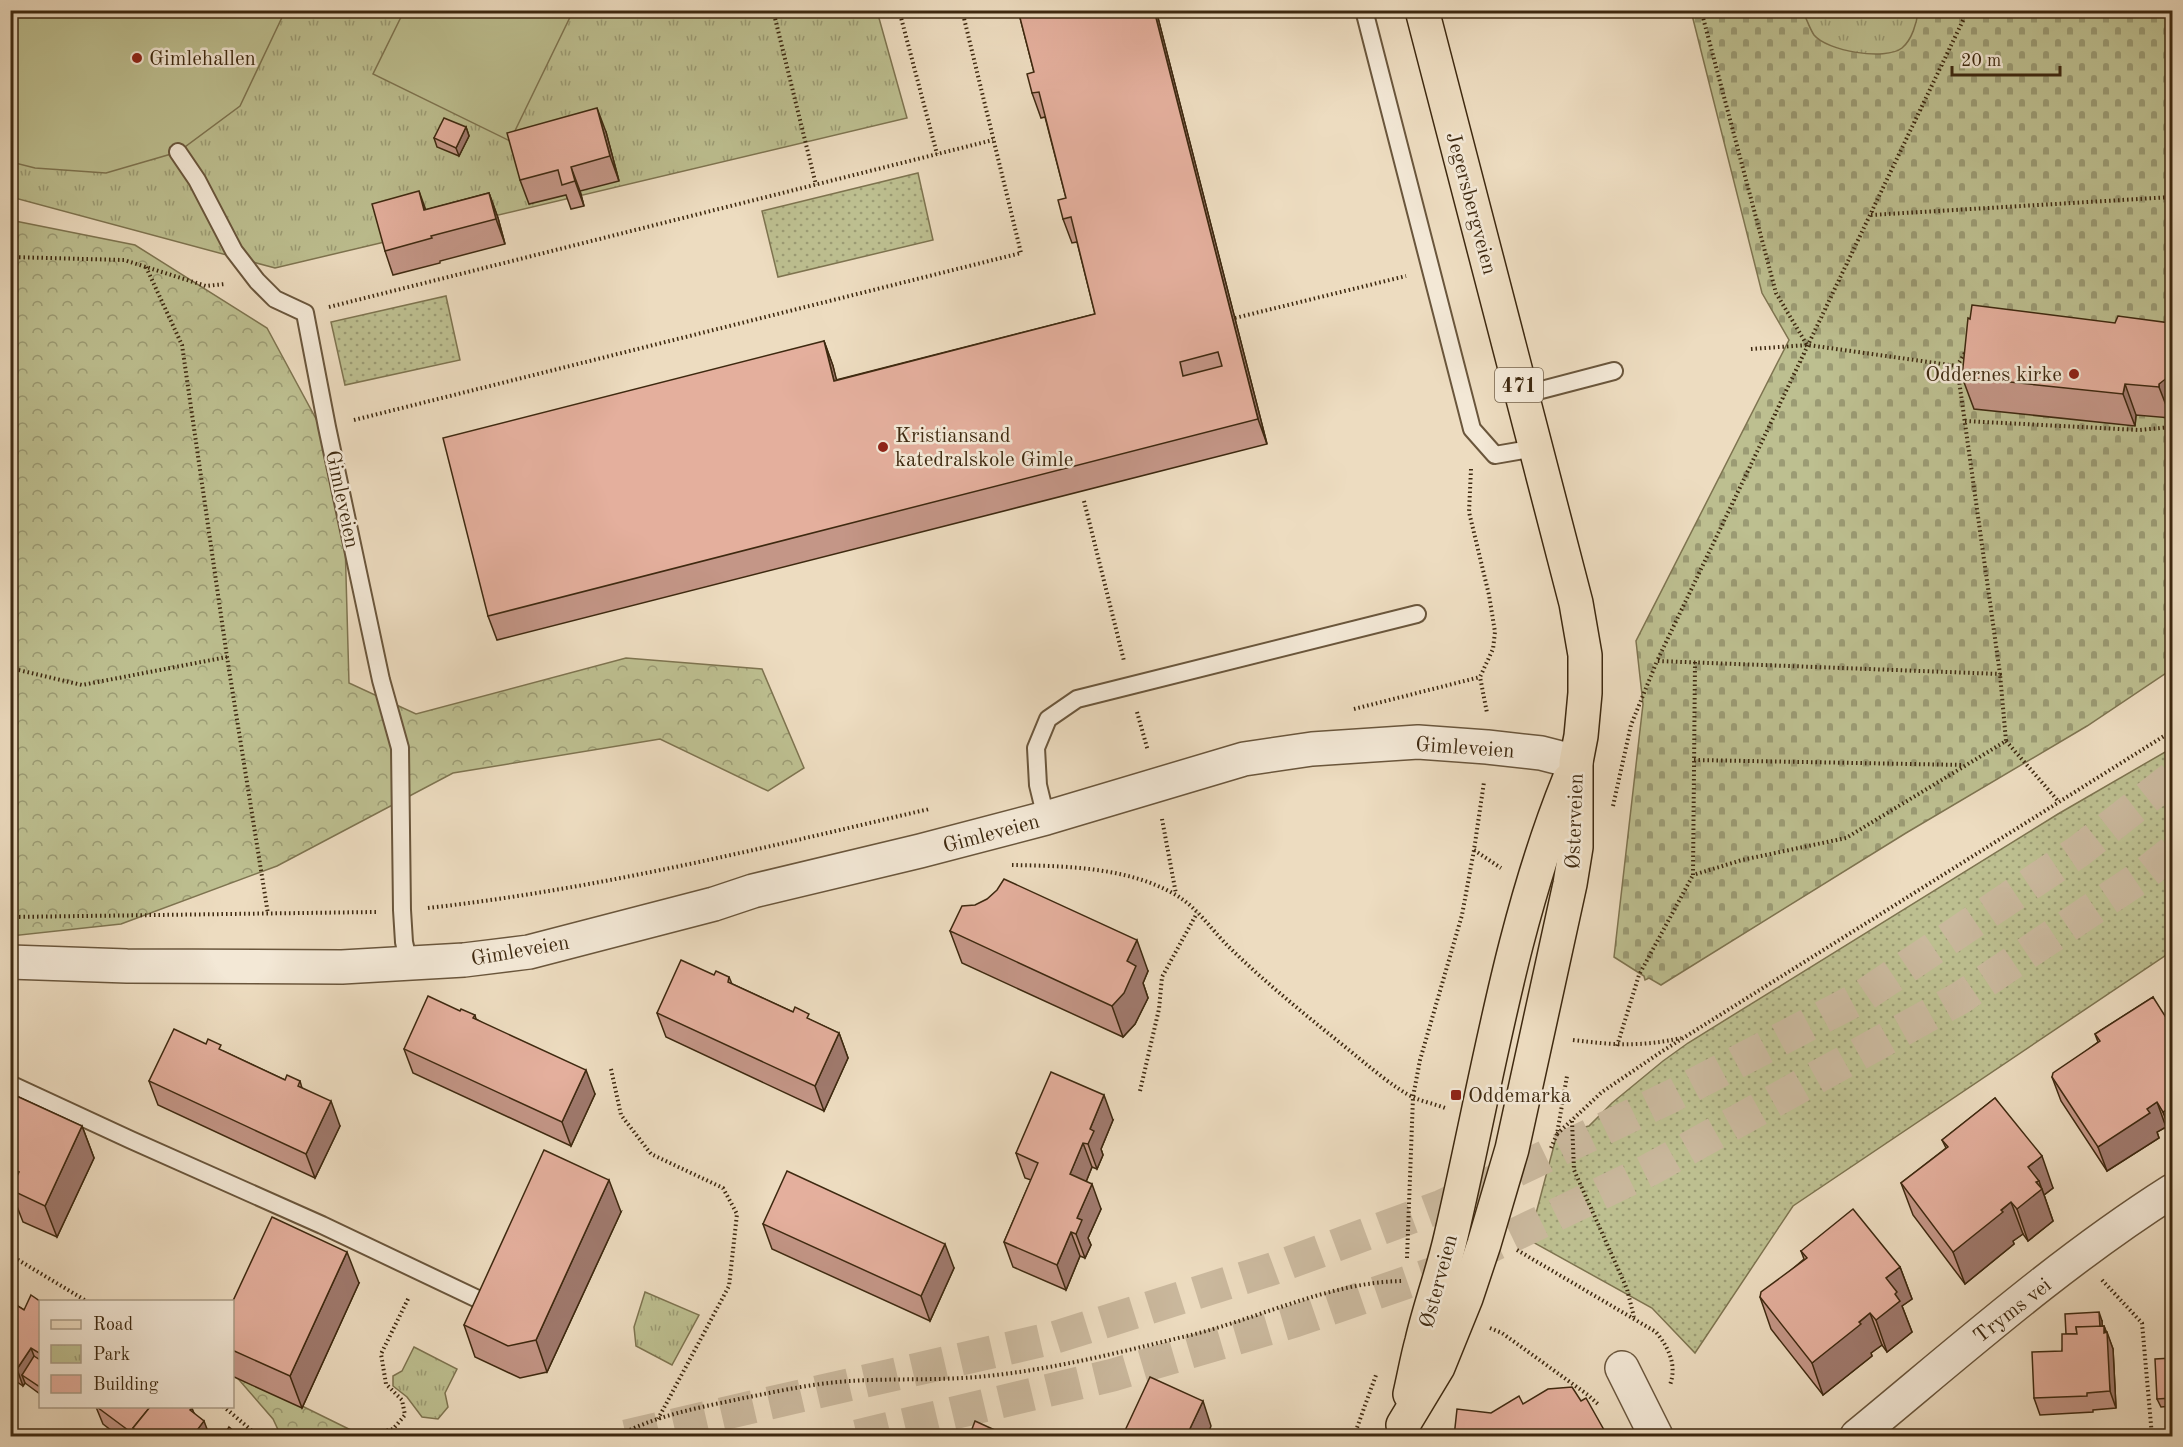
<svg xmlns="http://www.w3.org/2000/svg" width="2183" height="1447" font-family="'Old Standard TT',serif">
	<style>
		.grass { fill: url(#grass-dots); stroke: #7e7450; stroke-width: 1.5 }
		.forest { fill: url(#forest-crowns); stroke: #7e7450; stroke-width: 1.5 }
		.cemetery { fill: url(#cemetery-stones); stroke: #7e7450; stroke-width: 1.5 }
		.park { fill: url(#park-tufts); stroke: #7e7450; stroke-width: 1.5 }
		.pitch { fill: #bdbf90; stroke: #7e7450; stroke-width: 1.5 }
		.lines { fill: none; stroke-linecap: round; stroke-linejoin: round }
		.trunk-tunnel { stroke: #cab89d; stroke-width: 33; stroke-dasharray: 33 16; stroke-linecap: butt }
		.service-casing { stroke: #6a563c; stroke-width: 20 }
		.minor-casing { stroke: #6a563c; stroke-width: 36 }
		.tertiary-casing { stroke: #6a563c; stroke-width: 36 }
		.primary-casing { stroke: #3e2910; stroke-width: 36 }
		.path { stroke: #3e2910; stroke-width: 4; stroke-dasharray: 1.5 3; stroke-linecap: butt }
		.service { stroke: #f3e8d6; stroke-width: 16 }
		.minor { stroke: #f3e8d6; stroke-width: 33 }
		.tertiary { stroke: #f3e8d6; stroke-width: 33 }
		.primary { stroke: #eddcc0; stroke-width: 33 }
		.wall { fill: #c49687; stroke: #3e2910; stroke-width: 1.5 }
		.shaded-wall { fill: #a07a6e; stroke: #3e2910; stroke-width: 1.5 }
		.building { fill: #e4af9d; stroke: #3e2910; stroke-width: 1.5; fill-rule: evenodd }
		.poi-dot { fill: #8f2418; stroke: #f3e8d6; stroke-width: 2 }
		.labels { text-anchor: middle; stroke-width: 5; stroke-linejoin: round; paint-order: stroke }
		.shield { fill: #f3e8d6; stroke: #74624b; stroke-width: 1.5 }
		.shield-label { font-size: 20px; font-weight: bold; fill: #3e2910 }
		.poi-label { font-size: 21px; fill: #3e2910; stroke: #f3e8d6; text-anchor: start }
		.street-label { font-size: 21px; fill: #3e2910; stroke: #f3e8d6 }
	</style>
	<defs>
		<pattern id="grass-dots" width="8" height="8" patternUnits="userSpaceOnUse" patternTransform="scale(1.5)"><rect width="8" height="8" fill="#bdbf90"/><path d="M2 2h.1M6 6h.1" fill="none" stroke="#9b9b74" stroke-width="1.8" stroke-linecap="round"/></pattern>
		<pattern id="forest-crowns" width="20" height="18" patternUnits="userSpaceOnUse" patternTransform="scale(1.5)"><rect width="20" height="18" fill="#bdbf90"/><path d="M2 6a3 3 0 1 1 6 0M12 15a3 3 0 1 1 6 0" fill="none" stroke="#9b9b74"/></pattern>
		<pattern id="cemetery-stones" width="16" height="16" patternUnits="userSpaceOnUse" patternTransform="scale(1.5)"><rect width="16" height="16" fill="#bdbf90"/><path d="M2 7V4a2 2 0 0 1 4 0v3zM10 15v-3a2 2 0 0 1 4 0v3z" fill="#9b9b74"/></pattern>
		<pattern id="park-tufts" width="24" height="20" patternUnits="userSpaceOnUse" patternTransform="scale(1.5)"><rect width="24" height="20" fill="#bdbf90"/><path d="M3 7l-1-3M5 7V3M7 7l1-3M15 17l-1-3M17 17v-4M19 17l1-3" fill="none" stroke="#9b9b74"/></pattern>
	</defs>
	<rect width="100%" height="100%" fill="#eddcc0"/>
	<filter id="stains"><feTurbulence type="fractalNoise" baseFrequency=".00333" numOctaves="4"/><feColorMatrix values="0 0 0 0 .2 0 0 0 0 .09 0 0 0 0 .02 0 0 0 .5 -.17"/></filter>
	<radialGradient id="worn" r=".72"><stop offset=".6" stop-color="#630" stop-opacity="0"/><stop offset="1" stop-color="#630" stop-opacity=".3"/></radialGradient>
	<!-- grass -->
	<g class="grass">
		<path d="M918,173L933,240L778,277L762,211Z"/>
		<path d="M446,296L460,360L345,385L331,322Z"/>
		<path d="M2172,748V951L1793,1206L1695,1353L1652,1308L1529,1240L1557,1134L1589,1126L1612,1103L1663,1061L1688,1043L2058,814Z"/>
	</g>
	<!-- forest -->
	<g class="forest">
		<path d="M10,220L135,245L267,328L343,469L349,683L416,714L626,658L762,669L804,768L768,791L660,739L453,773L277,866L121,924L11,936Z"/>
		<path d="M232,1369L245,1378L363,1436H281L273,1419L233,1373Z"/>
	</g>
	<!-- cemetery -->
	<path class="cemetery" d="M1691,11H2172V669L2087,726L1906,833L1661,985L1649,978L1645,980L1644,976L1614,957L1643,704L1636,641L1789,340L1762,293Z"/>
	<!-- park -->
	<g class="park">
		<path d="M1804,10H1918V11C1917,22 1912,40 1902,48C1885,61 1827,51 1814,35C1810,29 1807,20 1804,14Z"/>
		<path d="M10,11H877L907,118L275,268L11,197Z"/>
		<path d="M645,1292L699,1315L672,1365L636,1346L634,1327Z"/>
		<path d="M414,1347L457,1369L445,1393L448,1407L438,1419L422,1417L407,1397L393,1386V1376L402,1371Z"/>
	</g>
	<!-- pitch -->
	<g class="pitch">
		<path d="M10,11H285L240,106L178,152L106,173L35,168L11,162Z"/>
		<path d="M404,11H573L510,141L373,74Z"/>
	</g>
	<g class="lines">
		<!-- trunk-tunnel -->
		<g class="trunk-tunnel">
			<path d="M626,1436L1053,1338L1272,1269L1442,1206L1672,1096L1863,996L2079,851L2172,778"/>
			<path d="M857,1436L1113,1375L1295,1321L1437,1272L1649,1170L1960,998L2142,876L2172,852"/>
		</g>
		<defs>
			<g id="service">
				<path d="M1364,10L1472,429L1495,455L1536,448"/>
				<path d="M178,152L197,180L234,251L257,281L275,299L305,313L327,427L381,680L400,748L402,910L404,942L409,964"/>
				<path d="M1522,395L1614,371"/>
				<path d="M1046,818L1038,785L1036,748L1048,719L1077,699L1417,614"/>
				<path d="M10,1084L131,1140L322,1225L484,1302"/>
			</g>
			<g id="minor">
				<path d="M1622,1368L1656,1436"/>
				<path d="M1857,1436C1959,1352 2060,1262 2172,1191"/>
			</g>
			<path id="tertiary" d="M10,962L127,966L342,967L464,960L529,952L714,904L753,891L920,851L1046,818L1244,759L1312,749L1418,742L1487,747L1541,753L1576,762"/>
			<g id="primary">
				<path d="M1410,1394C1414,1377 1417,1359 1422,1341C1430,1306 1443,1272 1451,1236C1487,1083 1510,926 1569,780"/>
				<path d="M1403,1425L1438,1367L1466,1298L1484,1244L1512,1149L1570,884L1576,847V762L1581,736L1585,693V655L1576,603L1422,10"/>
			</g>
		</defs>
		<!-- service casing -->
		<use href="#service" class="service-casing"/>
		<!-- minor casing -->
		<use href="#minor" class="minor-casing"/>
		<!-- tertiary casing -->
		<use href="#tertiary" class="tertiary-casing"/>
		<!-- primary casing -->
		<use href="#primary" class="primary-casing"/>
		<!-- path -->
		<g class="path">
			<path d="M773,10L816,185"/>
			<path d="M899,10L937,154"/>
			<path d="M1701,10L1776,293L1807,345"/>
			<path d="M1871,215L2172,197"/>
			<path d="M10,257L124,260L206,286L225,284"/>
			<path d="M146,267L182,345L227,657L268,914"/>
			<path d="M329,307L993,140"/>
			<path d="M1235,318L1406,276"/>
			<path d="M1751,349L1808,345L1957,366L2000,674L1657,661C1761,444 1864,227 1968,10"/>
			<path d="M1957,366L1966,351"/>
			<path d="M354,420L1021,253L962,10"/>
			<path d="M1965,421L2139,430L2172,427"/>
			<path d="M1471,469L1469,512L1489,595L1495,632L1493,649L1480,677L1487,713"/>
			<path d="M1084,501L1124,661"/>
			<path d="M1695,662L1693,875L1742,860L1846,838L2006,741L2000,674"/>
			<path d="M10,668L82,685L227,657"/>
			<path d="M1354,709L1480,677"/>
			<path d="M1137,712L1148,751"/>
			<path d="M2006,741L2059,802"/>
			<path d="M1694,760L1964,765"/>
			<path d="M1613,806L1631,725L1657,661"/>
			<path d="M1162,819L1176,894"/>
			<path d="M1474,850L1501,868"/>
			<path d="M1012,865C1066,866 1128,867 1176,895C1198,908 1213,932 1231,949C1268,985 1308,1017 1349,1050C1365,1063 1396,1090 1415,1098C1424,1102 1435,1104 1445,1108"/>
			<path d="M428,908C598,889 763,848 929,809"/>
			<path d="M10,917L376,912"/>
			<path d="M1573,1040C1613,1045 1642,1047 1681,1038"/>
			<path d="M1617,1046L1639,975L1693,875"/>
			<path d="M611,1069L621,1115L651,1154L723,1188L737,1214L729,1286L658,1419"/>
			<path d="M1140,1091L1159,1009L1162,977L1197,913"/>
			<path d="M1572,1121L1574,1170L1627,1289L1634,1317"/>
			<path d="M1557,1134L1602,1092L1661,1052L2172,731"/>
			<path d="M1551,1148L1557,1134L1567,1076"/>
			<path d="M1517,1250L1656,1332C1669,1348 1677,1365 1670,1385"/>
			<path d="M10,1255L88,1302"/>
			<path d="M1407,1258L1413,1097L1420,1060L1462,915L1474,850L1484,782"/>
			<path d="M2102,1280L2142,1323L2152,1436"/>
			<path d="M1490,1328L1502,1333L1588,1395L1599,1405"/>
			<path d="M223,1406L258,1436"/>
			<path d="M365,1436L393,1429L405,1415L402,1400L386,1384L381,1354L409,1297"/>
			<path d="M618,1436C656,1415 702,1407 744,1398C779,1391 815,1383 851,1381C896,1378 942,1381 987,1376C1056,1369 1124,1351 1191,1335C1260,1318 1331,1282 1402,1281"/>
			<path d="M1354,1436L1376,1375"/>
		</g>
		<!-- service -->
		<use href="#service" class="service"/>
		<!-- minor -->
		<use href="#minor" class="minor"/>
		<!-- tertiary -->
		<use href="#tertiary" class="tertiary"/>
		<!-- primary -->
		<use href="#primary" class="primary"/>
	</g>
	<!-- wall -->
	<g class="wall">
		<path d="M1018,10H1156L1267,444L497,640L488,616L824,341L833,366L836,380L1095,314L1077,242L1072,243L1063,219L1066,198L1045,117L1041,118L1032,93L1034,72Z"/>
		<path d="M466,127L469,136L459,156L437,147L434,138Z"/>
		<path d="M606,132L619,181L580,191L584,206L571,209L566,195L529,204L520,180Z"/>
		<path d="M489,193L498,218L505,244L440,261V263L393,275L385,251L426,210Z"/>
		<path d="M2115,323H2170L2171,418L2136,415L2135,426L1974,409L1962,377Z"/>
		<path d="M950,931L1148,971L1143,983L1148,998L1135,1024L1123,1037L962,963Z"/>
		<path d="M714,975L729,977L732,984L839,1033L848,1058L824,1111L666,1037L657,1013Z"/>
		<path d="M2153,997L2172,1136L2166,1127L2157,1132L2159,1138L2107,1171L2061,1101L2052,1077L2098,1042L2095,1034Z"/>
		<path d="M460,1011L475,1015L476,1019L595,1094L571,1146L413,1073L404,1049Z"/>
		<path d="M223,1051L285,1080L300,1081L302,1088L340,1126L315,1178L158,1105L149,1081Z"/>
		<path d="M10,1093L82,1126L94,1158L57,1237L23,1222L13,1196L10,1194Z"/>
		<path d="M1995,1098L2053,1188L2044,1195L2053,1221L2028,1241L2023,1234L2013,1241L2014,1244L1965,1284L1913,1215L1901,1183L1946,1148L1942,1140Z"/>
		<path d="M1113,1120L1101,1149L1103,1155L1097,1169L1092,1167L1086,1182L1101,1209L1088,1238L1091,1245L1085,1258L1080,1256L1066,1290L1013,1267L1004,1242L1031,1180L1025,1178L1016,1153Z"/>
		<path d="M621,1212L547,1372L520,1378L475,1357L464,1325Z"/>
		<path d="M763,1224L954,1268L930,1321L772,1249Z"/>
		<path d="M1801,1251L1900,1267L1912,1299L1902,1306L1912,1332L1887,1352L1882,1345L1871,1353L1872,1356L1823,1395L1771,1329L1760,1297L1804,1259Z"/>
		<path d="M359,1283L302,1408L232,1376V1303Z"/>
		<path d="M10,1301L24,1310L40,1302V1394L25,1383L23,1386L10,1377Z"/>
		<path d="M2102,1321V1326H2104L2113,1349L2116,1408L2093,1410V1412L2040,1415L2034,1398L2062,1351L2066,1334Z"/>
		<path d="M2172,1358V1406L2161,1407L2157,1399Z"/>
		<path d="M96,1407H190L210,1437H120L103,1424Z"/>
	</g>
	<!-- shaded-wall -->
	<g class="shaded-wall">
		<path d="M1154,10H1156L1267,444L1258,419Z"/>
		<path d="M597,108L606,132L619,181L610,156Z"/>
		<path d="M466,127L469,136L459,156L456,148Z"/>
		<path d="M571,167L580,191L584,206L575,181Z"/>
		<path d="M419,191L428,216L424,210Z"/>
		<path d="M489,193L498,218L505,244L496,219Z"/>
		<path d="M2170,323L2172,331V366L2166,347Z"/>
		<path d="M824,341L833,366L843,405L834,381Z"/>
		<path d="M2172,371V414L2171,415V418L2159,387V384Z"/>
		<path d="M2125,384L2136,415L2135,426L2123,394Z"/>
		<path d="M1137,940L1148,971L1143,983L1148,998L1135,1024L1123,1037L1112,1006L1127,961Z"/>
		<path d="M839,1033L848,1058L824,1111L815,1086Z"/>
		<path d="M586,1070L595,1094L571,1146L562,1122Z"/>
		<path d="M1104,1095L1113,1120L1101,1149L1103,1155L1097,1169L1088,1144L1090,1129Z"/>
		<path d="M331,1101L340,1126L315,1178L306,1154Z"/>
		<path d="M2157,1102L2166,1127L2157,1132L2159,1138L2107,1171L2098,1147L2147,1109Z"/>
		<path d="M2172,1106V1136L2163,1112Z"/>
		<path d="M82,1126L94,1158L57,1237L45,1206Z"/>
		<path d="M1083,1143L1092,1167L1079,1199L1070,1174Z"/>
		<path d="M2042,1156L2053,1188L2044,1195L2039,1181L2036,1182L2042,1189L2053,1221L2028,1241L2017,1209L2028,1167Z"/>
		<path d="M609,1180L621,1212L547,1372L536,1340Z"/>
		<path d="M1092,1184L1101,1209L1088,1238L1091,1245L1085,1258L1076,1234L1077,1218Z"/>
		<path d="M2011,1202L2023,1234L2013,1241L2014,1244L1965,1284L1953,1252Z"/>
		<path d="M1071,1232L1080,1256L1066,1290L1057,1265Z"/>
		<path d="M945,1244L954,1268L930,1321L921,1296Z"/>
		<path d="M347,1252L359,1283L302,1408L290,1376Z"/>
		<path d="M1900,1267L1912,1299L1902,1306L1912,1332L1887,1352L1876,1320L1886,1278Z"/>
		<path d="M2099,1312L2102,1321L2103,1342L2100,1334Z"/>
		<path d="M1870,1313L1882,1345L1871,1353L1872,1356L1823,1395L1812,1363Z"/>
		<path d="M2104,1326L2108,1337L2107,1332L2113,1349L2116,1408L2110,1391Z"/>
		<path d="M31,1348L37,1364L22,1375L25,1383L23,1386L17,1369Z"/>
		<path d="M1203,1401L1211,1426L1207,1437H1186Z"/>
		<path d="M192,1408L199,1427L204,1421L210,1437H192L190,1410Z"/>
	</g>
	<!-- building -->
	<g class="building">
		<path d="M1018,10H1154L1258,419L488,616L443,438L824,341L834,381L1095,314L1071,217L1063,219L1058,200L1066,198L1039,92L1032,93L1027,74L1034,72ZM1218,352L1222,366L1183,376L1180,362Z"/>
		<path d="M597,108L610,156L571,167L575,181L562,185L558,170L520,180L507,133Z"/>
		<path d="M444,118L466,127L456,148L434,138Z"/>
		<path d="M419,191L424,210L489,193L496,219L431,236L432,238L385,251L372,204Z"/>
		<path d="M1972,305L2115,323L2118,316L2170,323L2166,347L2172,354V374L2159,384V387L2125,384L2123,394L1962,377L1968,318L1970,319Z"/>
		<path d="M1004,879L1137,940L1127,961L1136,966L1124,993L1112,1006L950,931L962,906L975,905L987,899L997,890Z"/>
		<path d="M681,960L714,975L716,971L729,977L728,982L793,1012L795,1007L809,1014L807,1018L839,1033L815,1086L657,1013Z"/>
		<path d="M428,996L460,1011L461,1009L475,1015L473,1018L586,1070L562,1122L404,1049Z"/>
		<path d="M2153,997L2172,1027V1106L2163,1112L2157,1102L2147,1109L2150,1113L2098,1147L2052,1077L2053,1073L2100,1041L2095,1034Z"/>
		<path d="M174,1029L206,1044L208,1039L221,1045L219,1049L285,1080L287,1075L300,1081L298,1086L331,1101L306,1154L149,1081Z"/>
		<path d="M1051,1072L1104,1095L1090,1129L1094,1131L1088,1144L1083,1143L1070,1174L1092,1184L1077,1218L1082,1220L1076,1234L1071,1232L1057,1265L1004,1242L1038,1163L1016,1153Z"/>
		<path d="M10,1093L82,1126L45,1206L11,1190L19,1172L10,1168Z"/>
		<path d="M1995,1098L2042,1156L2028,1167L2039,1181L2036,1182L2042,1189L2017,1209L2011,1202L2001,1210L2003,1212L1953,1252L1901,1183L1948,1147L1942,1140Z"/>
		<path d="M544,1150L609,1180L536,1340L508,1346L464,1325Z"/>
		<path d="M787,1171L945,1244L921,1296L763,1224Z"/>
		<path d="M1853,1209L1900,1267L1886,1278L1897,1292L1895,1294L1900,1301L1876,1320L1870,1313L1859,1322L1861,1324L1812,1363L1760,1297L1761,1292L1807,1258L1801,1251Z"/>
		<path d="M272,1217L347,1252L290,1376L232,1350V1303Z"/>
		<path d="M31,1295L41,1302L40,1351L39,1353L31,1348L17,1369L10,1365V1301L24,1310Z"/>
		<path d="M2099,1312L2100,1327H2076L2077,1334H2066L2065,1314Z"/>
		<path d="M2104,1326V1333L2107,1332L2110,1391L2087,1393V1396L2034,1398L2032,1352L2062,1351V1334H2077L2076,1327Z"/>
		<path d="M34,1356L40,1360V1387L22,1375Z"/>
		<path d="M2172,1358V1398L2157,1399L2155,1359Z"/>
		<path d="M1150,1377L1203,1401L1186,1437H1122Z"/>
		<path d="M1572,1387L1581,1401L1586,1398L1608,1437H1454L1457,1409L1491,1413L1519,1396L1523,1404L1548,1389Z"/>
		<path d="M97,1407H150L133,1428L136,1436Z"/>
		<path d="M150,1407H190L192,1408L190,1410L204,1421L192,1437H143L133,1428Z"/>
		<path d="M975,1421L1010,1437H969Z"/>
		<path d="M229,1427L241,1437H223Z"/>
		<path d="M67,1431L69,1437H54V1436Z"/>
	</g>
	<!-- markers -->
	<g class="poi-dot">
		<circle cx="137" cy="58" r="6"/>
		<circle cx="2074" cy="374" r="6"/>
		<circle cx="883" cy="447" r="6"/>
		<rect x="1450" y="1089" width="12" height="12" rx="3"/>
	</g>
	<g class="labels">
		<!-- shield labels -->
		<rect class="shield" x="1495" y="368" width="48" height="34" rx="4.5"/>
		<g class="shield-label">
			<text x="1519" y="392">471</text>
		</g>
		<!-- poi labels -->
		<g class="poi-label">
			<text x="149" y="65">Gimlehallen</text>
			<text x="2062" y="381" text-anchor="end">Oddernes kirke</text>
			<text x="895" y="442">Kristiansand<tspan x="895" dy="24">katedralskole Gimle</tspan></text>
			<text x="1468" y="1102">Oddemarka</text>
		</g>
		<!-- street labels -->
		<g class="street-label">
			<text transform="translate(1472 203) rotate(75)" y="7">Jegersbergveien</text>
			<text transform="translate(343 499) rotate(78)" y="7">Gimleveien</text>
			<text transform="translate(1465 747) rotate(4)" y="7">Gimleveien</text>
			<text transform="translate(1574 821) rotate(-88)" y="7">Østerveien</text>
			<text transform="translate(991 833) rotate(-15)" y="7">Gimleveien</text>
			<text transform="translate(520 950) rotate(-10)" y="7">Gimleveien</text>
			<text transform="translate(1438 1281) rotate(-75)" y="7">Østerveien</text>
			<text transform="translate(2012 1310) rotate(-38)" y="7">Tryms vei</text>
		</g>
	</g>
	<!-- margin -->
	<rect width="2183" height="1447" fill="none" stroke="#eddcc0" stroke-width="36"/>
	<rect x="12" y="12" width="2159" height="1423" fill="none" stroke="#3e2910" stroke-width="3"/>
	<rect x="18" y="18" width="2147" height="1411" fill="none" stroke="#3e2910" stroke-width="1.5"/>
	<!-- legend -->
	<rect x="39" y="1300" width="195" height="108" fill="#f3e8d6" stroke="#ab9c87" stroke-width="1.5"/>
	<rect x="51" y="1320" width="30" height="9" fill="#eddcc0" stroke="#ab9c87" stroke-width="1.5"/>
	<text x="93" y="1330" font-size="18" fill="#3e2910">Road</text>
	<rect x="51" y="1345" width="30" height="18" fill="url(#park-tufts)" stroke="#ab9c87" stroke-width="1.5"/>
	<text x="93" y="1360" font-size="18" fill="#3e2910">Park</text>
	<rect x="51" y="1375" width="30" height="18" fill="#e4af9d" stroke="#ab9c87" stroke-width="1.5"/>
	<text x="93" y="1390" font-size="18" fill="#3e2910">Building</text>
	<!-- scale -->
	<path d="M1952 66v9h108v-9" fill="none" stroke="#3e2910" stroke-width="3"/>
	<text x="1961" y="66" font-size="18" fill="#3e2910" stroke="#f3e8d6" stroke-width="4.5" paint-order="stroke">20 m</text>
	<rect width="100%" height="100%" filter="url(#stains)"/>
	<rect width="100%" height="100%" fill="url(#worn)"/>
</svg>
